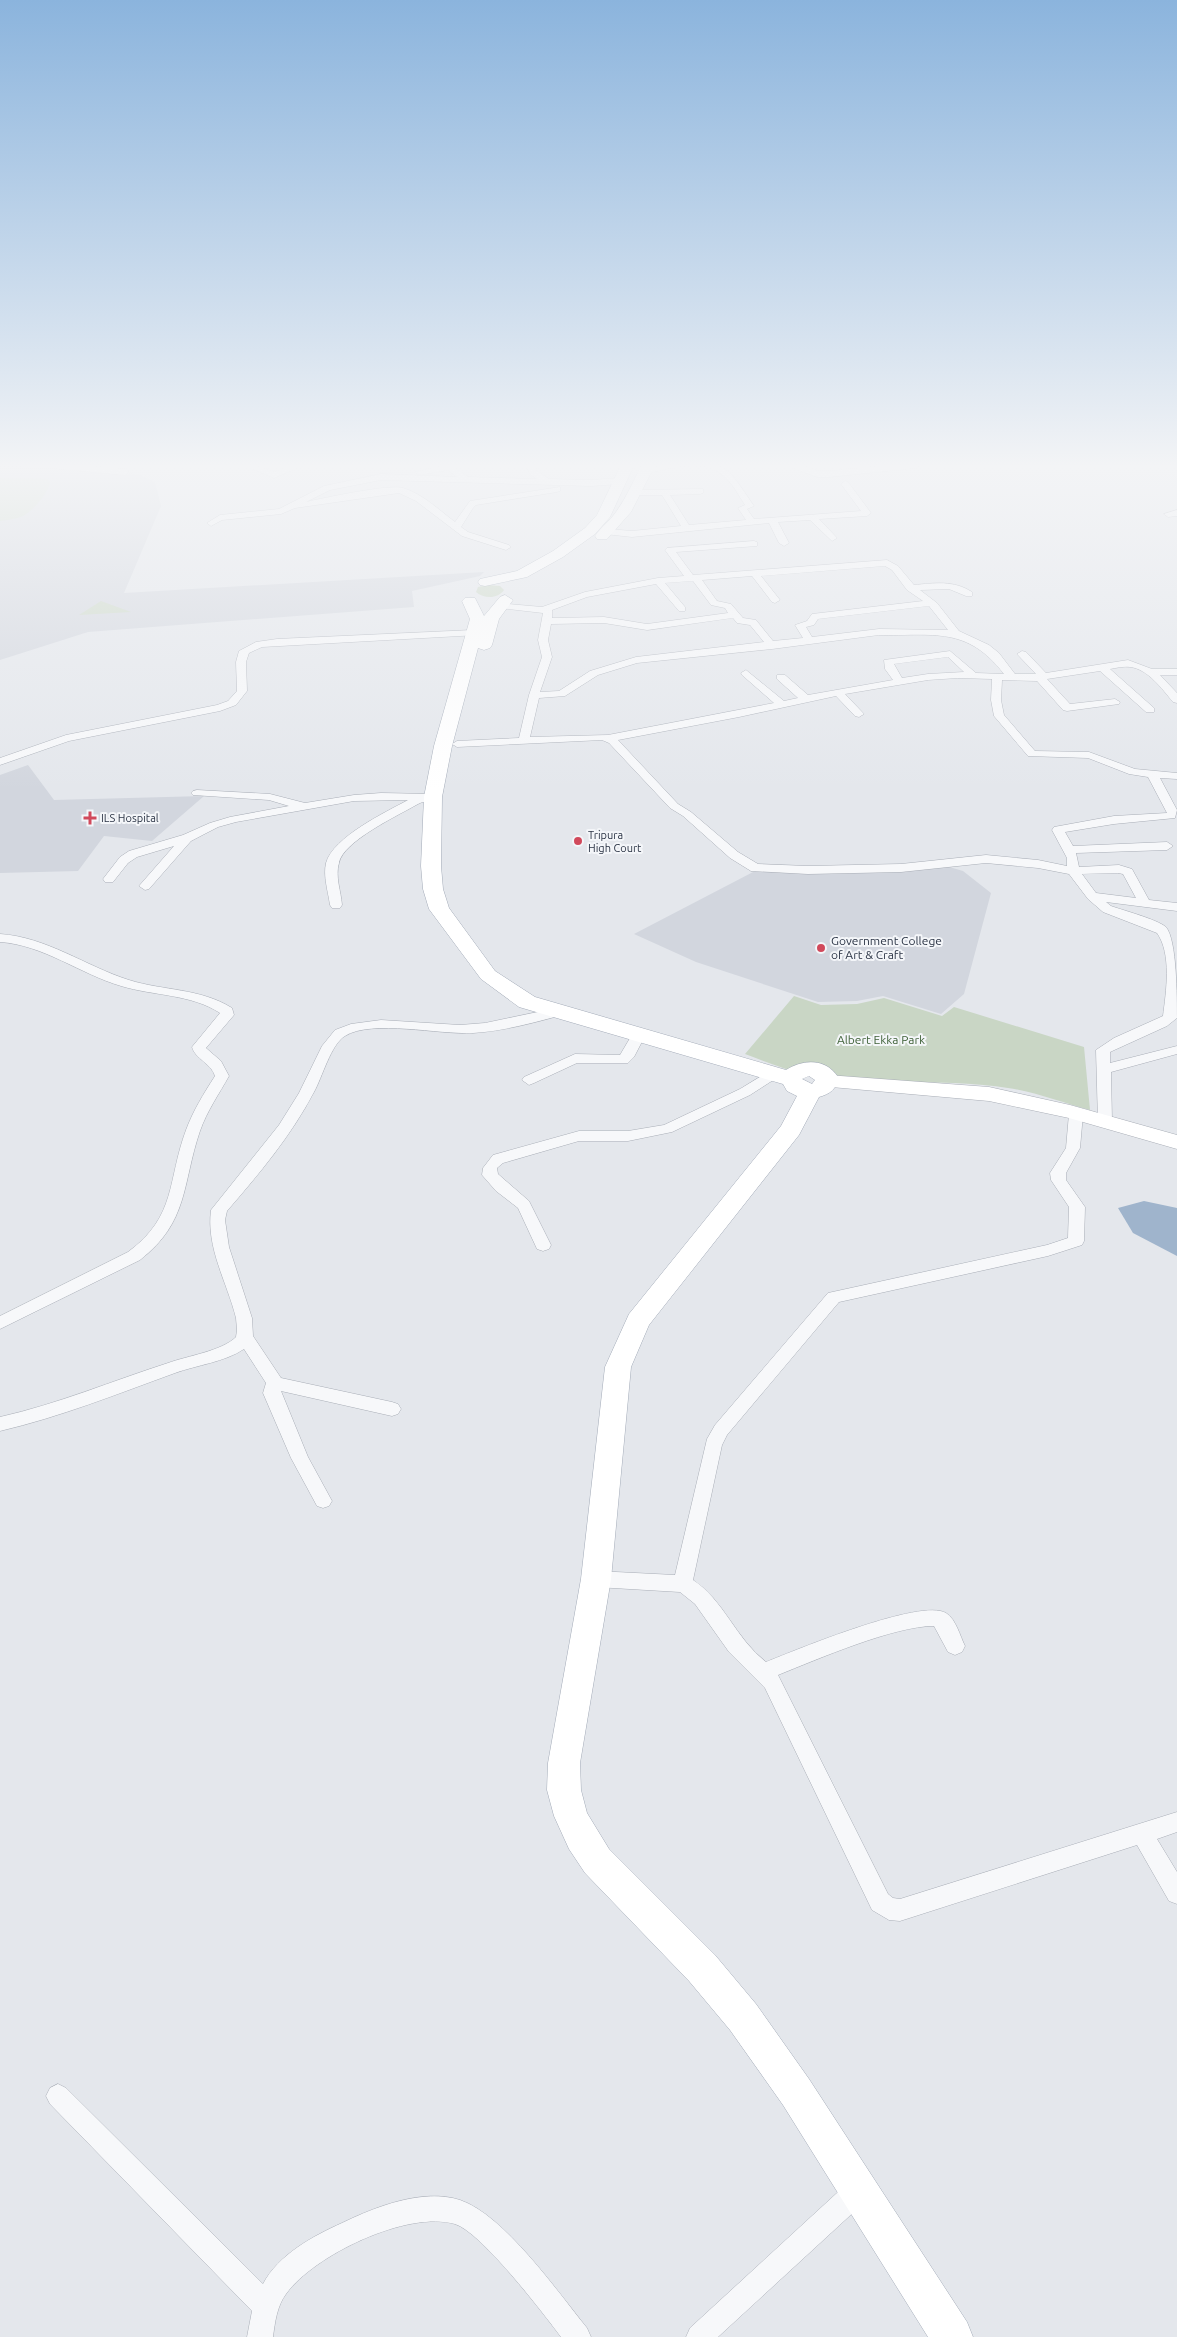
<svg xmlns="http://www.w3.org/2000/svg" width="1177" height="2337" font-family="Ubuntu,sans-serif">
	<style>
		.built { fill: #d2d6de }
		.green { fill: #c9d6c5 }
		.water { fill: #9fb4cc }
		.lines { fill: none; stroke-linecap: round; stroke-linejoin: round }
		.street-casing { stroke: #a9aeb7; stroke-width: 1 }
		.secondary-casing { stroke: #a9aeb7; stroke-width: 1 }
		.primary-casing { stroke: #a3abb8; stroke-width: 1 }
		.street { fill: #f7f8fa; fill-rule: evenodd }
		.secondary { fill: #fff; fill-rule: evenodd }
		.primary { fill: #fff; fill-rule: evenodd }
		.poi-dot { fill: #d1495b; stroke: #f4f6f9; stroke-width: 2 }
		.labels { text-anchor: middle; stroke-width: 4; stroke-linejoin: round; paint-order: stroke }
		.far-poi-label { font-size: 11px; fill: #2b3445; stroke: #f4f6f9; text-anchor: start }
		.poi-label { font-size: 12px; fill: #2b3445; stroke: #f4f6f9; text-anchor: start }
		.park-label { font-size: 12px; fill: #3f6138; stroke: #f4f6f9 }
	</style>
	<rect width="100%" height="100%" fill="#e4e7ec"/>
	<!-- built -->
	<g class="built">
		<path d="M0,465L138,474L155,482L161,506L124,593L484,572L480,576L412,591L414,607L88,632L0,660Z"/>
		<path d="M28,765L54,800L204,796L152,841L104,836L78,871L0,873V775Z"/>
		<path d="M946,866L963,871L991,893L964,994L941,1014L883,996L857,1001L818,1002L696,962L634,934L755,871Z"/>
	</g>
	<!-- green -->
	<g class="green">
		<path d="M0,478L48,479L50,483C48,493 33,511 23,516C16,519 8,520 0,521Z"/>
		<path d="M488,585L500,586L504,590C498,599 484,599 476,592L478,587Z"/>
		<path d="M101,601L131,612L79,615Z"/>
		<path d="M794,996L821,1005L857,1004L884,998L942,1016L954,1007L1084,1047L1090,1110C1063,1103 1035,1092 1008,1088C943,1078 875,1086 810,1075C788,1071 766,1062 745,1054Z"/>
	</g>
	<!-- water -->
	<path class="water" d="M1144,1201L1177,1208V1256L1133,1233L1118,1208Z"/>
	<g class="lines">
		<defs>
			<g id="street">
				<path d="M0,463H53L125,469L129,472L125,475L40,467L0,466Z"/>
				<path d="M298,463H309L274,478L253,469L257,466L274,472Z"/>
				<path d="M525,463H533L537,471L549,479L591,480L620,478L624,481L620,484L591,486L381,480L330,490L306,502C324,498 389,484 403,488C423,494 439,510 455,522L470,501L560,487V491L557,492L476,505L473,508L461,527L468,532L509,545L511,547L506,550L462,536L416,501L399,493L295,508L281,514L222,520L211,526L207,523L220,515L279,509L324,486L381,474L457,477L448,470L419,475L415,472L450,464L468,477L537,479L530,474Z"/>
				<path d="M673,463C728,463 724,462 754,506L747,509L754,519L861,511L841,484L845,481L848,482L871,513L867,516L819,519L837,538L832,541L810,520L778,522L789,543L784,546L779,543L769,523L632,537L605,534L604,532L608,529L632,531L681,526L662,495H633V491L636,490L703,489V493L700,494L670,495L689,525L746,520L738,508L745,505C739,496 734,486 727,479C706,456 671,468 645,474L641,471Z"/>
				<path d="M795,463H804L802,465L818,471H829L914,463L920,465L916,468L829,477H817L793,468L792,466Z"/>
				<path d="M1177,510V516L1168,517L1164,514Z"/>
				<path d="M754,541L757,542V546L676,552L693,575L887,560L898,566L914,585C934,583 954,580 972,592V596H966L949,589L920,590L937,603L959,631L989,645L999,653L1015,674H1036L1017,654L1022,651L1026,652L1046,673L1128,660L1152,669H1177V675H1160L1177,693V703L1173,702C1162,689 1148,669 1130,667C1124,666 1116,668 1110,669L1154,708V712H1146L1100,671L1047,679L1070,704L1115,699L1120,702L1119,704L1067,711L1063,710L1037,681L1002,680L1001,700L1004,715L1035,751L1089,752L1135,769L1177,773V779L1160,778L1177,810L1175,818L1114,824L1065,832L1073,846L1167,842L1173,846L1167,850L1076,853L1079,867L1119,865L1132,869L1149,900L1177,903V911L1106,902L1111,906C1125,911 1156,919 1166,927C1177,940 1177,998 1177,1018L1167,1026L1110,1052V1063L1177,1046V1054L1111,1072L1112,1122L1110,1125H1100L1098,1122L1096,1050L1114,1038L1163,1016C1166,992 1172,954 1157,933L1103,912L1088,899L1069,874L1038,868L986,863L901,872L808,874L751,871L730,858L683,816L670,808L609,743L602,740L457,747L452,744L457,741L519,738L529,695L542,657L538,640L543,613L500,608L495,605L497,603L542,607L585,592L658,578L684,576L665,550L667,548ZM885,566L892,570L907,590L923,601L812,614L807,621L795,625L803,638L773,641L756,620L743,618L731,604L717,601L702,580L752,576L772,602L775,603L780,600L761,576ZM693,581L711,605L725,608L728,613L647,624L604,617L552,618V610L587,597L656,584L679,611H685V607L665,583ZM929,606L948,630L879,629L812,637L806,627L814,625L818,619ZM733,618L737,623L750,625L764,642L636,657L590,671L559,691L540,692L552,657L548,640L551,624L604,623L647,630ZM879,635C934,636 967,626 1004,674L976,673L950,651L884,660L885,669L893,680L808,695L785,675H777V679L798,698L784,701L746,670L741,673L742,675L774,703L608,735L530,737L539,698L565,696L598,675L637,663L772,649ZM948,657L964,672L928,674L902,678L894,664ZM958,678L992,679L991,700L994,716L1028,756L1088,758L1129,774L1148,777L1167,813L1114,816L1054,827L1052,830L1067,858V866L1038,860L986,855L901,864L808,866L758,864L738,852L691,812L678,804L618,740L739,717L836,696L855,716L859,717L864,714L845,694L928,680ZM1118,873L1123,874L1136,898L1096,893L1082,874Z"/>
				<path d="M474,630L478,631V635L262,647L249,653L246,662L247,691L236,705L220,711L69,741L0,765V758L66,735L217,705L228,701L237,691L236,662L239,651L256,642L277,639Z"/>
				<path d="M197,790L270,794L305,803L354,795L381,793L433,794L439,797C434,802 425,800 418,804C399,815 343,841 339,863C335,877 341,891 342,905L340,908H332L330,905C328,891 323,876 326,863C333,837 386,812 408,800L354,801L236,822L218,827L191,841L149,889L145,890L139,886L174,846L137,857L128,863L113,882H105L103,879L120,857L129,851L183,835L210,823L230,817L289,806L269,800L193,795L191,793L193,791Z"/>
				<path d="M0,934C47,937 85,966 129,980C164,991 200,988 232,1008L234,1015L206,1048L221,1061L229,1076C219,1094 207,1111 200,1131C182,1184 189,1222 140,1260L0,1329V1316L128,1252C177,1216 167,1181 186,1130C193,1111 204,1093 215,1076C211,1063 195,1059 192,1047L220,1013C191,994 154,996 121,986C80,974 44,945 0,942Z"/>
				<path d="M557,1008L562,1009L564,1012L562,1015C533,1023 503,1031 473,1033C439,1035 372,1019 345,1036C331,1044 322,1078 314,1092C291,1136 259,1174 227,1211L225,1220L229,1247L252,1318L253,1336L281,1378L392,1402L398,1404L401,1409L398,1414L392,1416L281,1391L308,1457L332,1501L329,1506L323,1508L317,1506L291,1458L263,1393L266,1383L244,1349C225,1362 197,1365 175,1373C117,1394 60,1417 0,1431V1417C58,1404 112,1381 168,1363C187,1356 222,1351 236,1337L237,1330L236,1318C227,1282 206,1248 211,1210L279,1125L299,1093L322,1046L335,1030L351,1024L381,1020L460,1025L485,1023Z"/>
				<path d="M638,1032L645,1036L634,1057L628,1063H577L534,1083L529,1085L522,1080L524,1077L575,1054L620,1055L633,1033Z"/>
				<path d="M773,1069L778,1071L780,1074L778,1077L750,1095L672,1132L628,1141H579L503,1163L497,1168L498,1174L529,1201L551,1245L549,1249L543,1251L537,1249L518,1208L496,1191L482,1175L483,1168L493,1155L579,1131H628L664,1125L740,1089Z"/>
				<path d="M1076,1109L1081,1111L1083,1114L1080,1148L1066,1173V1180L1085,1207L1084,1241L1082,1245L1048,1256L839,1302L727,1435L722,1445L693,1580C724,1600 735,1638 766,1662C796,1650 921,1598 946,1613C956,1619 960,1636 965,1646L962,1652L955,1655L948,1652L934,1626C894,1626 818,1659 778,1675L888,1894L893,1898L900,1899L1177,1812V1832L1157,1839L1177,1872V1904L1169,1901L1137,1845L900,1921L889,1920L872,1910L765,1688L729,1652L695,1604L680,1592L596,1587L589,1585L587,1579L589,1573L596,1571L675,1575L707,1439L715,1425L828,1293L1047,1245L1068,1238L1069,1207L1051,1180L1050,1173L1066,1148L1069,1114L1071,1111Z"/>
				<path d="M58,2084L66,2088L263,2284C278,2255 313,2236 342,2223C375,2207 423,2188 460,2200C504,2215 557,2291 587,2328L591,2337H561C543,2313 481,2232 455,2224C408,2210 314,2255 286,2294C277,2306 275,2322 273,2337H247L252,2311L50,2104L46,2096L50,2088Z"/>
				<path d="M859,2178L868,2181L871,2190L868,2199L718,2337H686L690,2328L850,2181Z"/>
			</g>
			<path id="secondary" d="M827,1075L989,1087L1070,1105L1177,1135V1149L1069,1118L989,1101L820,1086L817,1081L820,1076Z"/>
			<g id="primary">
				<path d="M622,463H635L610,517L595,534L563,557L527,577L485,586L480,585L478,582L480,579L517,571L553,551L585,528L597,515Z"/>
				<path d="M643,463H656L631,512L607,539H597L595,536C601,527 610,521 616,512C627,497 634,479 643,463Z"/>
				<path d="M505,595L513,600L499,619L492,645L490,648L484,650L478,648L452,746L442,797L441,866L443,889L449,908L495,971L535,997L786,1070C803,1059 826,1058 838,1077C837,1089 830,1094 819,1097L799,1135L649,1325L631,1367L611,1579L580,1763L581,1790L587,1813L609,1849L715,1955L756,2004L809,2079L967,2322L973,2337H928L783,2105L730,2030L689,1981L585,1873L569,1849L554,1816L547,1790L548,1763L581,1579L605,1367L629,1314L781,1126L797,1096L787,1091L783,1084L519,1007L481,979L429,909L423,889L421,866L424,797L434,746L470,619L462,601L465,598H475L484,616L500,597ZM809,1076L815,1080L812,1084L802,1079Z"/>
			</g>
		</defs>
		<!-- street casing -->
		<use href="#street" class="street-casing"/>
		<!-- secondary casing -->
		<use href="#secondary" class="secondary-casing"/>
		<!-- primary casing -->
		<use href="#primary" class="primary-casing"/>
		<!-- street -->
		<use href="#street" class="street"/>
		<!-- secondary -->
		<use href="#secondary" class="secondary"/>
		<!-- primary -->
		<use href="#primary" class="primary"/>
	</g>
	<!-- sky -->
	<linearGradient id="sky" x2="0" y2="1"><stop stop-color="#8bb4dd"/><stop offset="0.59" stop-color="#f3f4f6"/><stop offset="1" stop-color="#f3f4f6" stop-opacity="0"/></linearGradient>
	<rect width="1177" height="790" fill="url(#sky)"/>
	<!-- markers -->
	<g class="poi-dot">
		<path d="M87.5 810.5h5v5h5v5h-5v5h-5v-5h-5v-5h5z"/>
		<circle cx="578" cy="841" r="5"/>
		<circle cx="821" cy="948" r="5"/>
	</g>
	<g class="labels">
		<!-- far-poi labels -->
		<g class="far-poi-label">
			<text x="101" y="822">ILS Hospital</text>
			<text x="588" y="839">Tripura<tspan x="588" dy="13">High Court</tspan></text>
		</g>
		<!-- poi labels -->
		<g class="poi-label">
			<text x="831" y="945">Government College<tspan x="831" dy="14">of Art &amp; Craft</tspan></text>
		</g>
		<!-- park labels -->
		<g class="park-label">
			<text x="881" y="1044">Albert Ekka Park</text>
		</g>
	</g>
</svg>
